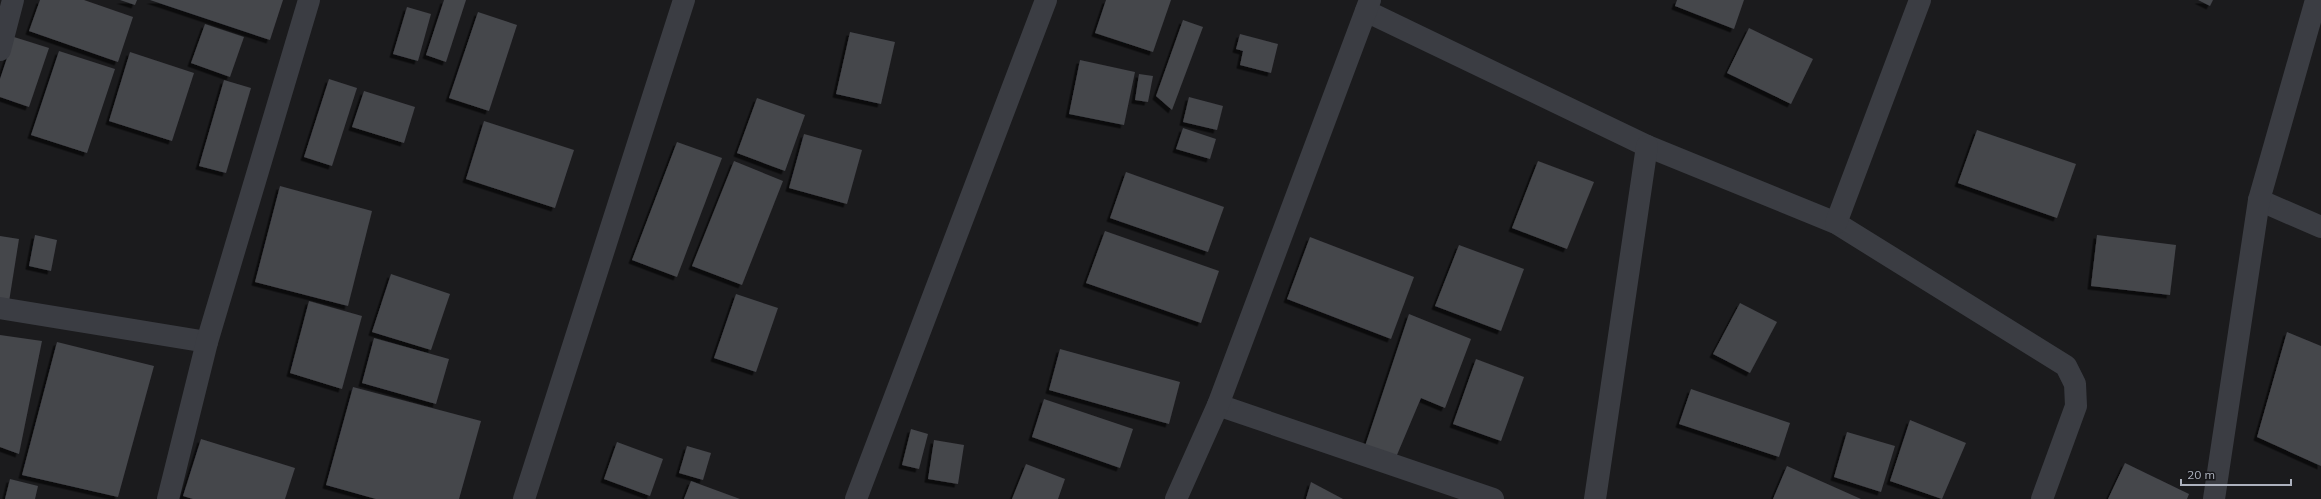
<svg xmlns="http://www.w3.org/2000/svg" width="2321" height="499" font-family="Mulish,sans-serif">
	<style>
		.building { fill: #45464b; filter: url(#shadow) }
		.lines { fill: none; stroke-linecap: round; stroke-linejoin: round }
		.minor { stroke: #3b3d43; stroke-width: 22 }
	</style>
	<defs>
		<filter id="shadow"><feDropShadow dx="-3.5" dy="3.5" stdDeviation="0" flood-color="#0009"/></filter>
	</defs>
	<rect width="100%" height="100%" fill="#1b1b1d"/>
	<!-- building -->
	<g class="building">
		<path d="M40,0H84L133,17L118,62L29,31Z"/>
		<path d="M120,0H137L135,5Z"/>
		<path d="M150,0H283L270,40Z"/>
		<path d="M444,0H466L446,62L426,55Z"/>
		<path d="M1106,0H1171L1153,52L1095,33Z"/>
		<path d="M1677,0H1744L1734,29L1675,6Z"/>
		<path d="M2198,0H2213L2210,6Z"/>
		<path d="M407,7L431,14L418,61L393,54Z"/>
		<path d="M478,12L517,25L489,111L449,98Z"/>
		<path d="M1183,20L1203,27L1172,110L1156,96Z"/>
		<path d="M205,24L244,37L230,77L191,63Z"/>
		<path d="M1749,28L1813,59L1791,104L1727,73Z"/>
		<path d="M850,32L895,42L881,104L836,94Z"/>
		<path d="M1240,34L1278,44L1271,73L1240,65L1243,51L1236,49Z"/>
		<path d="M14,37L49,48L29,107L0,97V79Z"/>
		<path d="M59,51L115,69L87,153L31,135Z"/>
		<path d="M130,52L194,73L172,141L109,121Z"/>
		<path d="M1080,60L1135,72L1124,125L1069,114Z"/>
		<path d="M1139,74L1153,76L1148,102L1135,100Z"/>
		<path d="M329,79L357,88L332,166L304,157Z"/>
		<path d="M224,80L251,88L226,173L199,166Z"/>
		<path d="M364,91L415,107L404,143L352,127Z"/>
		<path d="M1189,97L1223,106L1217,130L1183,122Z"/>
		<path d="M757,98L805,115L785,171L737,153Z"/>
		<path d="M484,121L574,150L555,208L466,179Z"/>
		<path d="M1183,128L1216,139L1210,159L1176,149Z"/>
		<path d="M1977,130L2076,164L2057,218L1958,183Z"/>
		<path d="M804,134L862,150L847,204L789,188Z"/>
		<path d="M677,142L722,158L677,277L632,260Z"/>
		<path d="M734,161L783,181L742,285L692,266Z"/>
		<path d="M1538,161L1594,182L1567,249L1512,228Z"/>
		<path d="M1126,172L1224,207L1208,252L1110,218Z"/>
		<path d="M280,186L372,211L348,306L255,282Z"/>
		<path d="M1105,231L1219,271L1201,323L1086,283Z"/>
		<path d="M35,235L57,240L51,271L29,266Z"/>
		<path d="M2097,235L2176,245L2170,295L2091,286Z"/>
		<path d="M0,236L19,239L8,308L0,307Z"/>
		<path d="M1310,237L1414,277L1391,339L1287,299Z"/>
		<path d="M1459,245L1524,269L1501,331L1435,306Z"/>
		<path d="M391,274L450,294L431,350L372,332Z"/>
		<path d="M736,294L778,308L756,372L714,358Z"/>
		<path d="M309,301L362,316L342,389L290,373Z"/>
		<path d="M1740,303L1777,322L1750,373L1713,354Z"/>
		<path d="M1409,314L1471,339L1445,408L1421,398L1394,462L1364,449Z"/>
		<path d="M2287,332L2321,346V466L2257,437Z"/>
		<path d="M0,335L42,341L19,454L0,447Z"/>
		<path d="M374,338L449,359L436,404L362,383Z"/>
		<path d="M57,342L154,366L118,497L22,475Z"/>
		<path d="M1060,349L1180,382L1169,424L1049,390Z"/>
		<path d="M1476,359L1524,377L1501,441L1453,424Z"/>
		<path d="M353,387L481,421L459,499H376L326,485Z"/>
		<path d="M1691,389L1790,423L1779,457L1679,424Z"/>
		<path d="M1044,399L1133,429L1120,468L1032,437Z"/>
		<path d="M1910,420L1966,443L1942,499L1890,481Z"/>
		<path d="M911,429L928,434L919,469L902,465Z"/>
		<path d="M1847,432L1895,446L1881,492L1834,477Z"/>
		<path d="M201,439L295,468L285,499H193L183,496Z"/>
		<path d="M934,440L964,445L958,484L928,479Z"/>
		<path d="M617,442L663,459L650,496L604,479Z"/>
		<path d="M687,446L711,453L703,480L679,473Z"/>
		<path d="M2125,463L2189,494L2187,499H2108Z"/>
		<path d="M1026,464L1065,479L1058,499H1012Z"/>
		<path d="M1787,466L1861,499H1773Z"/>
		<path d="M10,479L38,486L35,499H5Z"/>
		<path d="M691,481L740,499H684Z"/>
		<path d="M1311,482L1343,499H1306Z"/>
	</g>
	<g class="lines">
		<!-- minor -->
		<g class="minor">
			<path d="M1366,11L1647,146L1836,223L2066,366L2075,384L2076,406L2042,499"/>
			<path d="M0,50L13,0"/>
			<path d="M2259,200L2321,227"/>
			<path d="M1836,223L1920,0"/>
			<path d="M0,308L207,342"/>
			<path d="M1218,405L1493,499"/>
			<path d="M168,499L207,342L309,0"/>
			<path d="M524,499L684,0"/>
			<path d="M856,499L1046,0"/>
			<path d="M1176,499L1218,405L1370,0"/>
			<path d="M1595,499L1647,146"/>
			<path d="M2214,499L2259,200L2316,0"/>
		</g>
	</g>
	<!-- scale -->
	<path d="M2181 479v6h110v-6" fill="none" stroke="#adb2be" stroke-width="2"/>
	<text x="2187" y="479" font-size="12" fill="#adb2be" stroke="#161619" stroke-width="3" paint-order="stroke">20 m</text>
</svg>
